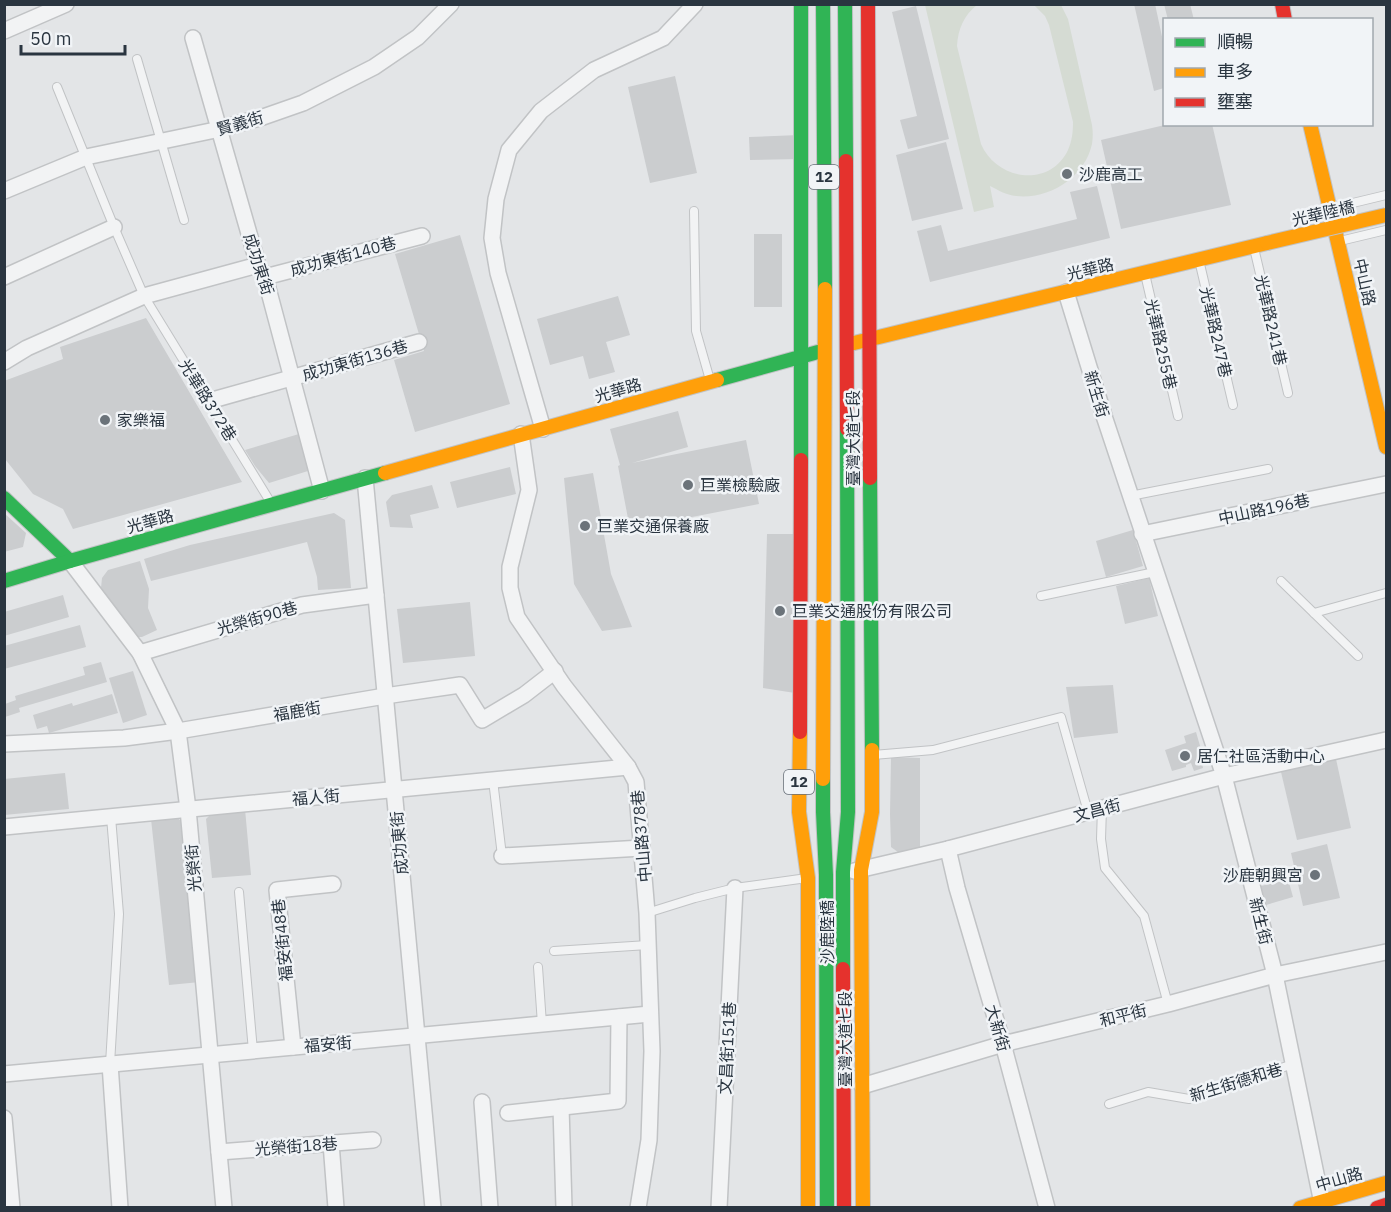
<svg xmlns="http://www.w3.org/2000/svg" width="1391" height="1212" font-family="'IBM Plex Sans','Noto Sans TC',sans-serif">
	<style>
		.green { fill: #d5dbd3 }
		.building { fill: #cbcdcf }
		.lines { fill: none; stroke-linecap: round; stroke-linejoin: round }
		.lane-casing { stroke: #c1c3c5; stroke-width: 10 }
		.street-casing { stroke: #c1c3c5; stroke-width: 18 }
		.fast-casing { stroke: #c1c3c5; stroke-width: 16 }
		.slow-casing { stroke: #c1c3c5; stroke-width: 16 }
		.jam-casing { stroke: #c1c3c5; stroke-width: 16 }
		.lane { stroke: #f2f3f4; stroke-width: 8 }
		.street { stroke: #f2f3f4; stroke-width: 15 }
		.fast { stroke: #30b455; stroke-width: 14 }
		.slow { stroke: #ff9f0a; stroke-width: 14 }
		.jam { stroke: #e5322d; stroke-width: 14 }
		.slow-bridge-casing { stroke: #c1c3c5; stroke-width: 16; stroke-linecap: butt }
		.slow-bridge { stroke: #ff9f0a; stroke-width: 14 }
		.poi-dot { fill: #6b737a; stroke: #f1f4f7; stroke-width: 2 }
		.labels { text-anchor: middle; stroke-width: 5; stroke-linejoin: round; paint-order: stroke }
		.shield { fill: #f1f4f7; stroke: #666e77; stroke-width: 1.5 }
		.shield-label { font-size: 15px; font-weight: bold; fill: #2a3540 }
		.street-label { font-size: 16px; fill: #2a3540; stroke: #f1f4f7 }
		.poi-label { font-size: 16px; fill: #2a3540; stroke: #f1f4f7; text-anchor: start }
	</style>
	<rect width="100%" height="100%" fill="#e3e5e7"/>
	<!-- green -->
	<path class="green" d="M925,5H977C964,15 958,29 957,46L981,144C997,181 1050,188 1068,150C1072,141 1073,132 1073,122L1049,25L1045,16L1034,5H1061L1068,19L1092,125C1093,131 1093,138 1092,144C1085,177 1049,200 1016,196C1006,195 998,190 990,186L994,207L974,212Z"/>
	<!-- building -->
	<g class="building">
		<path d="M1134,4H1155L1164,46V88L1154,91Z"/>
		<path d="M1164,4H1190L1194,20H1168Z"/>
		<path d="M916,6L949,139L908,149L900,120L917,116L892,12Z"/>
		<path d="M675,76L697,173L650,183L628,87Z"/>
		<path d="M1169,124H1212L1231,205L1121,229L1101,140Z"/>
		<path d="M799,135L800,159L750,160L749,137Z"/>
		<path d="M946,142L963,209L912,221L896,155Z"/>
		<path d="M1097,186L1110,238L930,282L917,231L941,225L948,251L1077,219L1070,192Z"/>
		<rect x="754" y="234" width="28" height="73"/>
		<path d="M460,235L510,404L415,432L394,360L424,351L395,254Z"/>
		<path d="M618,296L630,335L606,342L615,372L589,379L583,356L550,365L537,319Z"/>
		<path d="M146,318L242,482L73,529L63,509L33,494L5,459L4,381L63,359L60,347Z"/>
		<path d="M678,411L688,447L632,463L746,440L759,504L630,529L618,466L620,465L610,429Z"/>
		<path d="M299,434L308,471L269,483L255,466L245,450Z"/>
		<path d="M510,467L516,494L457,508L450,482Z"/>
		<path d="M593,473L611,574L632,627L602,631L574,584L564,478Z"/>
		<path d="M432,485L439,508L410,515L413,528L390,527L386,502L392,495Z"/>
		<path d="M4,513L26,533L23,547L4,552Z"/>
		<path d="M334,513L345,520L351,588L318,590L317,577L307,542L151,581L144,559L190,545Z"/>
		<path d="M1133,530L1143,566L1106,577L1096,541Z"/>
		<path d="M767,534H796L795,693L763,688Z"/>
		<path d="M140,561L149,589L148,608L157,630L142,637H137L112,605L101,588L102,578L108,570Z"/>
		<path d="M1149,578L1158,616L1125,624L1116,586Z"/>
		<path d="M63,595L69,617L4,636V612Z"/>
		<path d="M470,602L475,656L403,663L397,609Z"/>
		<path d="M80,625L86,647L4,669V646Z"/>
		<path d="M101,662L107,682L19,708L20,712L5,717V704L16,700L15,696L85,675L83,667Z"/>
		<path d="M133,671L147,715L123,723L109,678Z"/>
		<path d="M1113,685L1118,733L1074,738L1066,687Z"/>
		<path d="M112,694L118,713L49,733L47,726L37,729L33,715L72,703L73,706Z"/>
		<path d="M1196,732L1205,763H1202L1203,768L1194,771L1191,763L1186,765V767L1172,771L1165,750L1186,743L1184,736Z"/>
		<path d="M891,757L920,758V850L902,855L891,847L890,815Z"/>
		<path d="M1336,759L1351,828L1297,840L1281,772Z"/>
		<path d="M65,773L69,809L4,815V779Z"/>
		<path d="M245,809L251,875L212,878L206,819L213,812Z"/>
		<path d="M177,817L184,825L200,982L169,985L151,819Z"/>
		<path d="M1327,844L1340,898L1303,906L1291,853Z"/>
		<path d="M1288,879L1293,897L1266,905L1261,886Z"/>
	</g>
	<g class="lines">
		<defs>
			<g id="lane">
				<path d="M137,59L184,220"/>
				<path d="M57,87L114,227L144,296L271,503"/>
				<path d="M1332,208L1386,195"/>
				<path d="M694,211L696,331L710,380"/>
				<path d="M1340,241L1386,230"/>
				<path d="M1254,248L1288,393"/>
				<path d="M1199,260L1233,405"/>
				<path d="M1145,274L1178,416"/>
				<path d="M1130,496L1268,469"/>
				<path d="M1281,581L1358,656"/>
				<path d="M1041,596L1155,572"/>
				<path d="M1314,613L1386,593"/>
				<path d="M873,755L933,750L1061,717L1088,812"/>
				<path d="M493,780L502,856"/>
				<path d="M1102,808L1101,839L1105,868L1144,916L1168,1004"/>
				<path d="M239,892L253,1051"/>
				<path d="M647,913L695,898L735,888L807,878"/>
				<path d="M554,951L648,945"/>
				<path d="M538,967L542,1024"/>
				<path d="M110,1064L119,914L111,817"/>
				<path d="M1109,1104L1148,1092L1189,1099L1293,1064"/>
			</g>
			<g id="street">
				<path d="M4,31L66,4"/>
				<path d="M193,38L258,265L265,277L322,491"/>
				<path d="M4,191L86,157L220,129L263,117L303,103L374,67L418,37L451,4"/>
				<path d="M4,277L114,227"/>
				<path d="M265,277L422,236"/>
				<path d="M1066,292L1105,419L1224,776L1275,975L1323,1208"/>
				<path d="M4,362L27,348L144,296L258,265"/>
				<path d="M209,401L419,342"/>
				<path d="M543,429L498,273L492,238L496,199L509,150L541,111L594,70L663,38L695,4"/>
				<path d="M521,434L529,490L510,567V588L517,617L564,686L628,767L636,782L647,913L652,1051L649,1140L638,1208"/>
				<path d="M365,478L433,1208"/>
				<path d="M1142,534L1386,484"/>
				<path d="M70,561L140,653L178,731L188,809L224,1208"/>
				<path d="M140,653L302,605L376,595"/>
				<path d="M4,744L124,738L178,731L385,696L460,685L482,720L524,695L555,671"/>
				<path d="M4,827L628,767"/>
				<path d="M948,849L957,888L1003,1044L1047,1208"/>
				<path d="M502,856L642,848"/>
				<path d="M854,871L948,849L1224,776L1386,740"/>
				<path d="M293,1047L277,890L333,884"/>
				<path d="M110,1064L120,1208"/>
				<path d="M4,1074L650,1014"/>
				<path d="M862,1086L1003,1044L1168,1004L1275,975L1386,952"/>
				<path d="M482,1102L490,1208"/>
				<path d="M561,1107L564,1208"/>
				<path d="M508,1113L618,1101L619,1017"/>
				<path d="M4,1118L12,1208"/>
				<path d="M331,1143L336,1208"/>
				<path d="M219,1152L373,1140"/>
				<path d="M719,1208L735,888"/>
			</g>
			<g id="fast">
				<path d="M801,4V460"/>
				<path d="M823,4L825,289"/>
				<path d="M845,4L846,161"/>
				<path d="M717,380L818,352"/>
				<path d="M870,478L872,750"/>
				<path d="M4,498L70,561"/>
				<path d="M4,581L70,561L385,473"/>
				<path d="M823,779V812L826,875L827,1208"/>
				<path d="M843,969V872L848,812L847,429"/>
			</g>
			<g id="slow">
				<path d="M1310,124L1386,447"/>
				<path d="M854,343L1267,243"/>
				<path d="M385,473L717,380"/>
				<path d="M800,732L799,812L808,878V1208"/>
				<path d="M823,779L825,289"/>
				<path d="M863,1208L861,870L872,812V750"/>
				<path d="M1300,1208L1386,1183"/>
			</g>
			<g id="jam">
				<path d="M868,4L870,478"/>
				<path d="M1282,4L1285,20"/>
				<path d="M846,161L847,429"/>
				<path d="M800,732L801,460"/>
				<path d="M843,969L844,1208"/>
				<path d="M1377,1208L1386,1205"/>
			</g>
		</defs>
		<!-- lane casing -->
		<use href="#lane" class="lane-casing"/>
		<!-- street casing -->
		<use href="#street" class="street-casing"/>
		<!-- fast casing -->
		<use href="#fast" class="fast-casing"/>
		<!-- slow casing -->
		<use href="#slow" class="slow-casing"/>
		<!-- jam casing -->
		<use href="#jam" class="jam-casing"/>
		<!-- lane -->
		<use href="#lane" class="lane"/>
		<!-- street -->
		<use href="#street" class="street"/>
		<!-- fast -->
		<use href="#fast" class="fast"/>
		<!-- slow -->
		<use href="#slow" class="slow"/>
		<!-- jam -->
		<use href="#jam" class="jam"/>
		<defs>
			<path id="slow-bridge" d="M1267,243L1386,215"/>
		</defs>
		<!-- slow-bridge casing -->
		<use href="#slow-bridge" class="slow-bridge-casing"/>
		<!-- slow-bridge -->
		<use href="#slow-bridge" class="slow-bridge"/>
	</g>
	<!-- markers -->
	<g class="poi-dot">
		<circle cx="1067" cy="174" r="6"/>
		<circle cx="105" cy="420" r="6"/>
		<circle cx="688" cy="485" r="6"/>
		<circle cx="585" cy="526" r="6"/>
		<circle cx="780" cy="611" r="6"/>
		<circle cx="1185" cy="756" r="6"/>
		<circle cx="1315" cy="875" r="6"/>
	</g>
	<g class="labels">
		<!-- shield labels -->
		<g class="shield">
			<rect x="809" y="165" width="30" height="24" rx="4.5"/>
			<rect x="784" y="770" width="30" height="24" rx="4.5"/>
		</g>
		<g class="shield-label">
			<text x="824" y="182">12</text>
			<text x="799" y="787">12</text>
		</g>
		<!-- street labels -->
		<g class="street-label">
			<text transform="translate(240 123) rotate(-16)" y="6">賢義街</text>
			<text transform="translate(1323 213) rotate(-13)" y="6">光華陸橋</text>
			<text transform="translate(343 256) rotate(-15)" y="6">成功東街140巷</text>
			<text transform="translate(259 264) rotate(72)" y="6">成功東街</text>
			<text transform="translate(1090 269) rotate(-14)" y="6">光華路</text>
			<text transform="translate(1365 282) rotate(77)" y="6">中山路</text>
			<text transform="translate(1271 320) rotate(77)" y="6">光華路241巷</text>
			<text transform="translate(1216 332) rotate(77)" y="6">光華路247巷</text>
			<text transform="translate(1161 344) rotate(77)" y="6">光華路255巷</text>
			<text transform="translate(355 360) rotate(-16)" y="6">成功東街136巷</text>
			<text transform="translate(618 390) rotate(-16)" y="6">光華路</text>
			<text transform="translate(1097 394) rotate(73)" y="6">新生街</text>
			<text transform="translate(208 400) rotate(58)" y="6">光華路372巷</text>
			<text transform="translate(853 438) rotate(-90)" y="6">臺灣大道七段</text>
			<text transform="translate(1264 509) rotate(-12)" y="6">中山路196巷</text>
			<text transform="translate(150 521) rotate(-16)" y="6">光華路</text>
			<text transform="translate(257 618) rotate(-16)" y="6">光榮街90巷</text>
			<text transform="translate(297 711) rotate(-10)" y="6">福鹿街</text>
			<text transform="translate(316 797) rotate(-5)" y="6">福人街</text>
			<text transform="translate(1097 810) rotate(-15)" y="6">文昌街</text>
			<text transform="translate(641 836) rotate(-95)" y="6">中山路378巷</text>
			<text transform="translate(399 843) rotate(-95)" y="6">成功東街</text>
			<text transform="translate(193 868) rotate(-95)" y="6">光榮街</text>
			<text transform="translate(1261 921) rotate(76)" y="6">新生街</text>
			<text transform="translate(827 932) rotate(-90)" y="6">沙鹿陸橋</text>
			<text transform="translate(282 940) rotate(-96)" y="6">福安街48巷</text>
			<text transform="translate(1123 1015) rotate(-14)" y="6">和平街</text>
			<text transform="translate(998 1028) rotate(74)" y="6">大新街</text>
			<text transform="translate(845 1039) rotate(-90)" y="6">臺灣大道七段</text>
			<text transform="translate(328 1044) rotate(-5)" y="6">福安街</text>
			<text transform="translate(727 1048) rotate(-87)" y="6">文昌街151巷</text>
			<text transform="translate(1236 1082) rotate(-17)" y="6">新生街德和巷</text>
			<text transform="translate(296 1146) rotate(-4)" y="6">光榮街18巷</text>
			<text transform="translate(1339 1179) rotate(-16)" y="6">中山路</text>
		</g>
		<!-- poi labels -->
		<g class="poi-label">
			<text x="1079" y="180">沙鹿高工</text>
			<text x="117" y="426">家樂福</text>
			<text x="700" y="491">巨業檢驗廠</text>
			<text x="597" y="532">巨業交通保養廠</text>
			<text x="792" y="617">巨業交通股份有限公司</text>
			<text x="1197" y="762">居仁社區活動中心</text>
			<text x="1303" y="881" text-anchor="end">沙鹿朝興宮</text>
		</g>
	</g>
	<!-- border -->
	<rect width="1391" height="1212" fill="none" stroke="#2a3540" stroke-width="12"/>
	<!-- legend -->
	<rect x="1163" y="18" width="210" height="108" fill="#f1f4f7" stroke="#a1a8ae" stroke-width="1.5"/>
	<rect x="1175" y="38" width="30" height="9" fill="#30b455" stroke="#a1a8ae" stroke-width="1.5"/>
	<text x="1217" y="48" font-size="18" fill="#2a3540">順暢</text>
	<rect x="1175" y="68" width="30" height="9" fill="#ff9f0a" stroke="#a1a8ae" stroke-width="1.5"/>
	<text x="1217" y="78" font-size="18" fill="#2a3540">車多</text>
	<rect x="1175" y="98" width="30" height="9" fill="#e5322d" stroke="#a1a8ae" stroke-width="1.5"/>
	<text x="1217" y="108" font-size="18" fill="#2a3540">壅塞</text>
	<!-- scale -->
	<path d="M21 45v9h104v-9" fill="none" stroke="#2a3540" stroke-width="3"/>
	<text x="30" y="45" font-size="18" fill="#2a3540" stroke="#f1f4f7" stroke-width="4.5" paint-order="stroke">50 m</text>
</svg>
